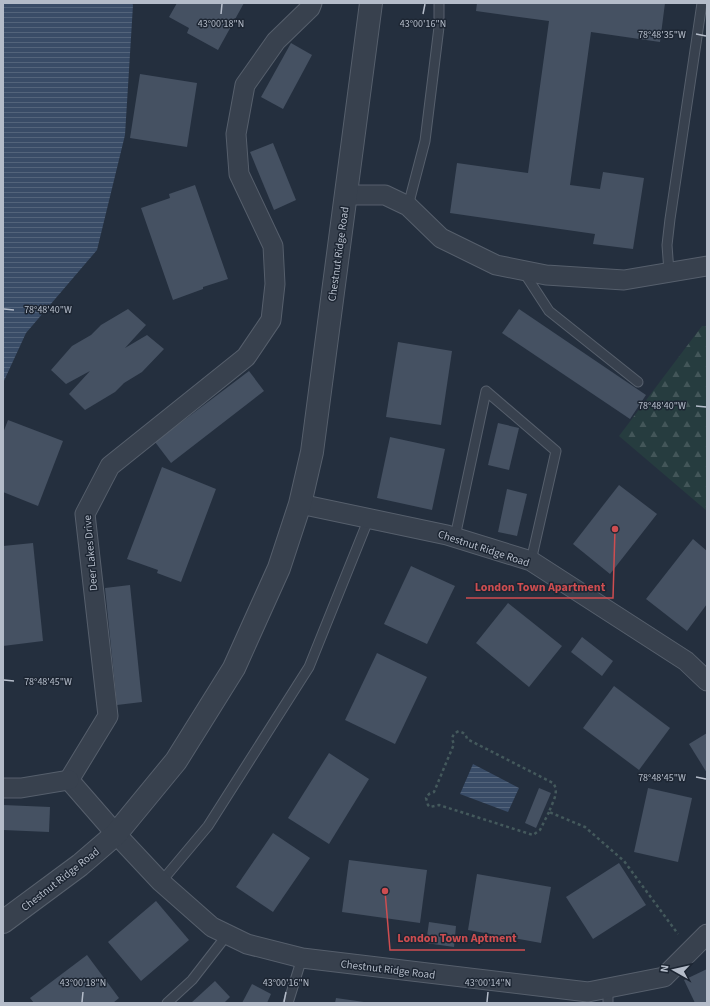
<svg xmlns="http://www.w3.org/2000/svg" width="710" height="1006" font-family="'Source Sans 3',sans-serif">
	<style>
		.forest { fill: url(#forest-firs) }
		.water { fill: url(#water-rules) }
		.building { fill: #455162 }
		.lines { fill: none; stroke-linecap: round; stroke-linejoin: round }
		.service-casing { stroke: #565f6c; stroke-width: 11 }
		.minor-casing { stroke: #565f6c; stroke-width: 21 }
		.tertiary-casing { stroke: #565f6c; stroke-width: 24 }
		.path { stroke: #44595c; stroke-width: 2.5; stroke-dasharray: 3 3; stroke-linecap: butt }
		.service { stroke: #38414e; stroke-width: 9 }
		.minor { stroke: #38414e; stroke-width: 19 }
		.tertiary { stroke: #38414e; stroke-width: 22 }
		.ticks { fill: none; stroke: #b4bcc9; stroke-width: 1.5 }
		.labels { text-anchor: middle; stroke-width: 3; stroke-linejoin: round; paint-order: stroke }
		.street-label { font-size: 11px; fill: #b4bcc9; stroke: #1d2633 }
		.ticks-label { font-size: 10px; text-anchor: middle; fill: #b4bcc9; stroke: #1d2633; stroke-width: 3; stroke-linejoin: round; paint-order: stroke }
		.leader { fill: none; stroke: #ce4d50; stroke-width: 1.5 }
		.callout-dot { fill: #ce4d50; stroke: #1d2633; stroke-width: 1.5 }
		.callout-label { font-size: 12px; text-anchor: middle; font-weight: bold; fill: #ce4d50; stroke: #1d2633; stroke-width: 3; stroke-linejoin: round; paint-order: stroke }
	</style>
	<defs>
		<pattern id="forest-firs" width="22" height="20" patternUnits="userSpaceOnUse"><rect width="22" height="20" fill="#263c3f"/><path d="M5 1l3.5 6h-7zM16 11l3.5 6h-7z" fill="#435659"/></pattern>
		<pattern id="water-rules" width="6" height="5" patternUnits="userSpaceOnUse"><rect width="6" height="5" fill="#394c67"/><path d="M0 2.5h6" fill="none" stroke="#53647b"/></pattern>
	</defs>
	<rect width="100%" height="100%" fill="#242f3e"/>
	<!-- forest -->
	<path class="forest" d="M702,326H707V511L619,436Z"/>
	<!-- water -->
	<g class="water">
		<path d="M3,3H132L133,5L125,135L97,250L26,333L3,383Z"/>
		<path d="M473,764L519,788L508,812L460,794Z"/>
	</g>
	<!-- building -->
	<g class="building">
		<path d="M177,3H244L218,50L187,33L189,28L169,17Z"/>
		<path d="M477,3H665L660,42L591,32L570,185L600,189L603,172L644,178L633,249L593,244L595,234L450,213L457,163L528,173L549,21L476,11Z"/>
		<path d="M291,43L312,55L283,109L261,97Z"/>
		<path d="M140,74L197,83L187,147L130,138Z"/>
		<path d="M273,143L296,200L274,210L250,152Z"/>
		<path d="M195,185L228,279L203,287V289L173,300L141,208L170,198L169,194Z"/>
		<path d="M128,309L146,325L125,348L147,335L164,349L142,372L124,383L115,392L85,410L69,394L90,371L66,384L51,370L72,346L91,335L101,325Z"/>
		<path d="M519,309L646,395L630,419L502,333Z"/>
		<path d="M398,342L452,351L441,425L386,417Z"/>
		<path d="M249,371L264,391L171,463L155,442Z"/>
		<path d="M8,420L63,441L38,506L3,492V433Z"/>
		<path d="M498,423L519,428L509,470L488,465Z"/>
		<path d="M390,437L445,449L432,510L377,498Z"/>
		<path d="M162,467L216,489L181,582L157,573L158,570L127,559Z"/>
		<path d="M619,485L657,514L610,574L573,544Z"/>
		<path d="M507,489L527,494L517,536L498,532Z"/>
		<path d="M693,539L707,551V604L687,631L646,599Z"/>
		<path d="M33,543L43,641L3,646V546Z"/>
		<path d="M411,566L455,586L427,644L384,624Z"/>
		<path d="M130,585L142,702L117,705L105,588Z"/>
		<path d="M508,603L562,646L529,687L476,643Z"/>
		<path d="M582,637L613,661L602,676L571,652Z"/>
		<path d="M377,653L427,677L395,744L345,720Z"/>
		<path d="M614,686L670,728L639,770L583,728Z"/>
		<path d="M707,733V773L689,744Z"/>
		<path d="M329,753L369,779L329,844L288,818Z"/>
		<path d="M539,788L551,793L536,828L525,823Z"/>
		<path d="M648,788L692,798L678,862L634,852Z"/>
		<path d="M3,805L50,807L49,832L3,830Z"/>
		<path d="M273,833L310,858L273,912L236,887Z"/>
		<path d="M349,860L427,870L420,923L342,912Z"/>
		<path d="M619,863L646,905L593,939L566,897Z"/>
		<path d="M477,874L551,887L541,943L468,930Z"/>
		<path d="M156,901L189,940L141,981L108,942Z"/>
		<path d="M429,922L456,926L454,947L426,943Z"/>
		<path d="M87,955L119,998L113,1003H34L30,998Z"/>
		<path d="M707,969V1003H695L684,980Z"/>
		<path d="M215,981L230,997L224,1003H191Z"/>
		<path d="M252,984L271,994L267,1003H242Z"/>
		<path d="M336,998L364,1002V1003H335Z"/>
	</g>
	<g class="lines">
		<defs>
			<g id="service">
				<path d="M408,206L425,141L439,27V3"/>
				<path d="M523,271L549,311L638,382"/>
				<path d="M669,272L667,245L670,219L702,3"/>
				<path d="M455,537L486,391L556,451L531,561"/>
				<path d="M161,882L208,826L309,667L369,518"/>
				<path d="M167,1003L192,980L227,935"/>
				<path d="M288,1003L302,958"/>
				<path d="M608,1003V988"/>
			</g>
			<g id="minor">
				<path d="M312,3L310,8L276,41L245,85L236,134L239,174L273,246L275,284L271,320L246,357L110,466L85,514L108,716L69,780L116,834L161,882L212,927L247,944L302,958L588,992L664,977L707,934"/>
				<path d="M346,195H385L408,206L441,238L496,265L546,275L624,280L707,266"/>
				<path d="M300,504L447,535L531,561L686,661L707,681"/>
				<path d="M3,788H21L69,780"/>
			</g>
			<path id="tertiary" d="M3,922L80,865L116,834L176,761L234,668L279,568L300,504L312,452L371,3"/>
		</defs>
		<!-- service casing -->
		<use href="#service" class="service-casing"/>
		<!-- minor casing -->
		<use href="#minor" class="minor-casing"/>
		<!-- tertiary casing -->
		<use href="#tertiary" class="tertiary-casing"/>
		<!-- path -->
		<path class="path" d="M549,812L540,830L533,835L439,805L430,807L428,805L426,798L429,794L434,792L454,744C451,738 452,734 459,731C464,733 466,734 467,739L553,783C560,792 552,803 549,812L585,827L624,861L678,934"/>
		<!-- service -->
		<use href="#service" class="service"/>
		<!-- minor -->
		<use href="#minor" class="minor"/>
		<!-- tertiary -->
		<use href="#tertiary" class="tertiary"/>
	</g>
	<!-- ticks -->
	<path class="ticks" d="M221,14L222,4M423,14L425,4M696,34L706,36M4,309L14,310M696,406L706,407M4,680L14,681M696,777L706,779M82,1002L83,992M284,1002L286,992M487,1002L488,992"/>
	<g class="labels">
		<!-- street labels -->
		<g class="street-label">
			<text transform="translate(338 254) rotate(-82)" y="4">Chestnut Ridge Road</text>
			<text transform="translate(484 548) rotate(18)" y="4">Chestnut Ridge Road</text>
			<text transform="translate(90 553) rotate(-95)" y="4">Deer Lakes Drive</text>
			<text transform="translate(60 879) rotate(-38)" y="4">Chestnut Ridge Road</text>
			<text transform="translate(388 969) rotate(7)" y="4">Chestnut Ridge Road</text>
		</g>
	</g>
	<g class="ticks-label">
		<text x="221" y="27">43°00'18"N</text>
		<text x="423" y="27">43°00'16"N</text>
		<text x="662" y="38">78°48'35"W</text>
		<text x="48" y="313">78°48'40"W</text>
		<text x="662" y="409">78°48'40"W</text>
		<text x="48" y="685">78°48'45"W</text>
		<text x="662" y="781">78°48'45"W</text>
		<text x="83" y="986">43°00'18"N</text>
		<text x="286" y="986">43°00'16"N</text>
		<text x="488" y="986">43°00'14"N</text>
	</g>
	<!-- callouts -->
	<path class="leader" d="M615 529L613 598H466M385 891L390 950H525"/>
	<g class="callout-dot">
		<circle cx="615" cy="529" r="4"/>
		<circle cx="385" cy="891" r="4"/>
	</g>
	<g class="callout-label">
		<text x="540" y="591">London Town Apartment</text>
		<text x="457" y="942">London Town Aptment</text>
	</g>
	<!-- border -->
	<rect width="710" height="1006" fill="none" stroke="#b4bcc9" stroke-width="8"/>
	<!-- north arrow -->
	<g transform="translate(674 970) rotate(278)" stroke="#1d2633" stroke-width="3" paint-order="stroke">
	<path d="M0-3L7 15L0 10L-7 15Z" fill="#b4bcc9"/>
	<text y="-6" font-size="11" font-weight="bold" text-anchor="middle" fill="#b4bcc9">N</text>
	</g>
</svg>
